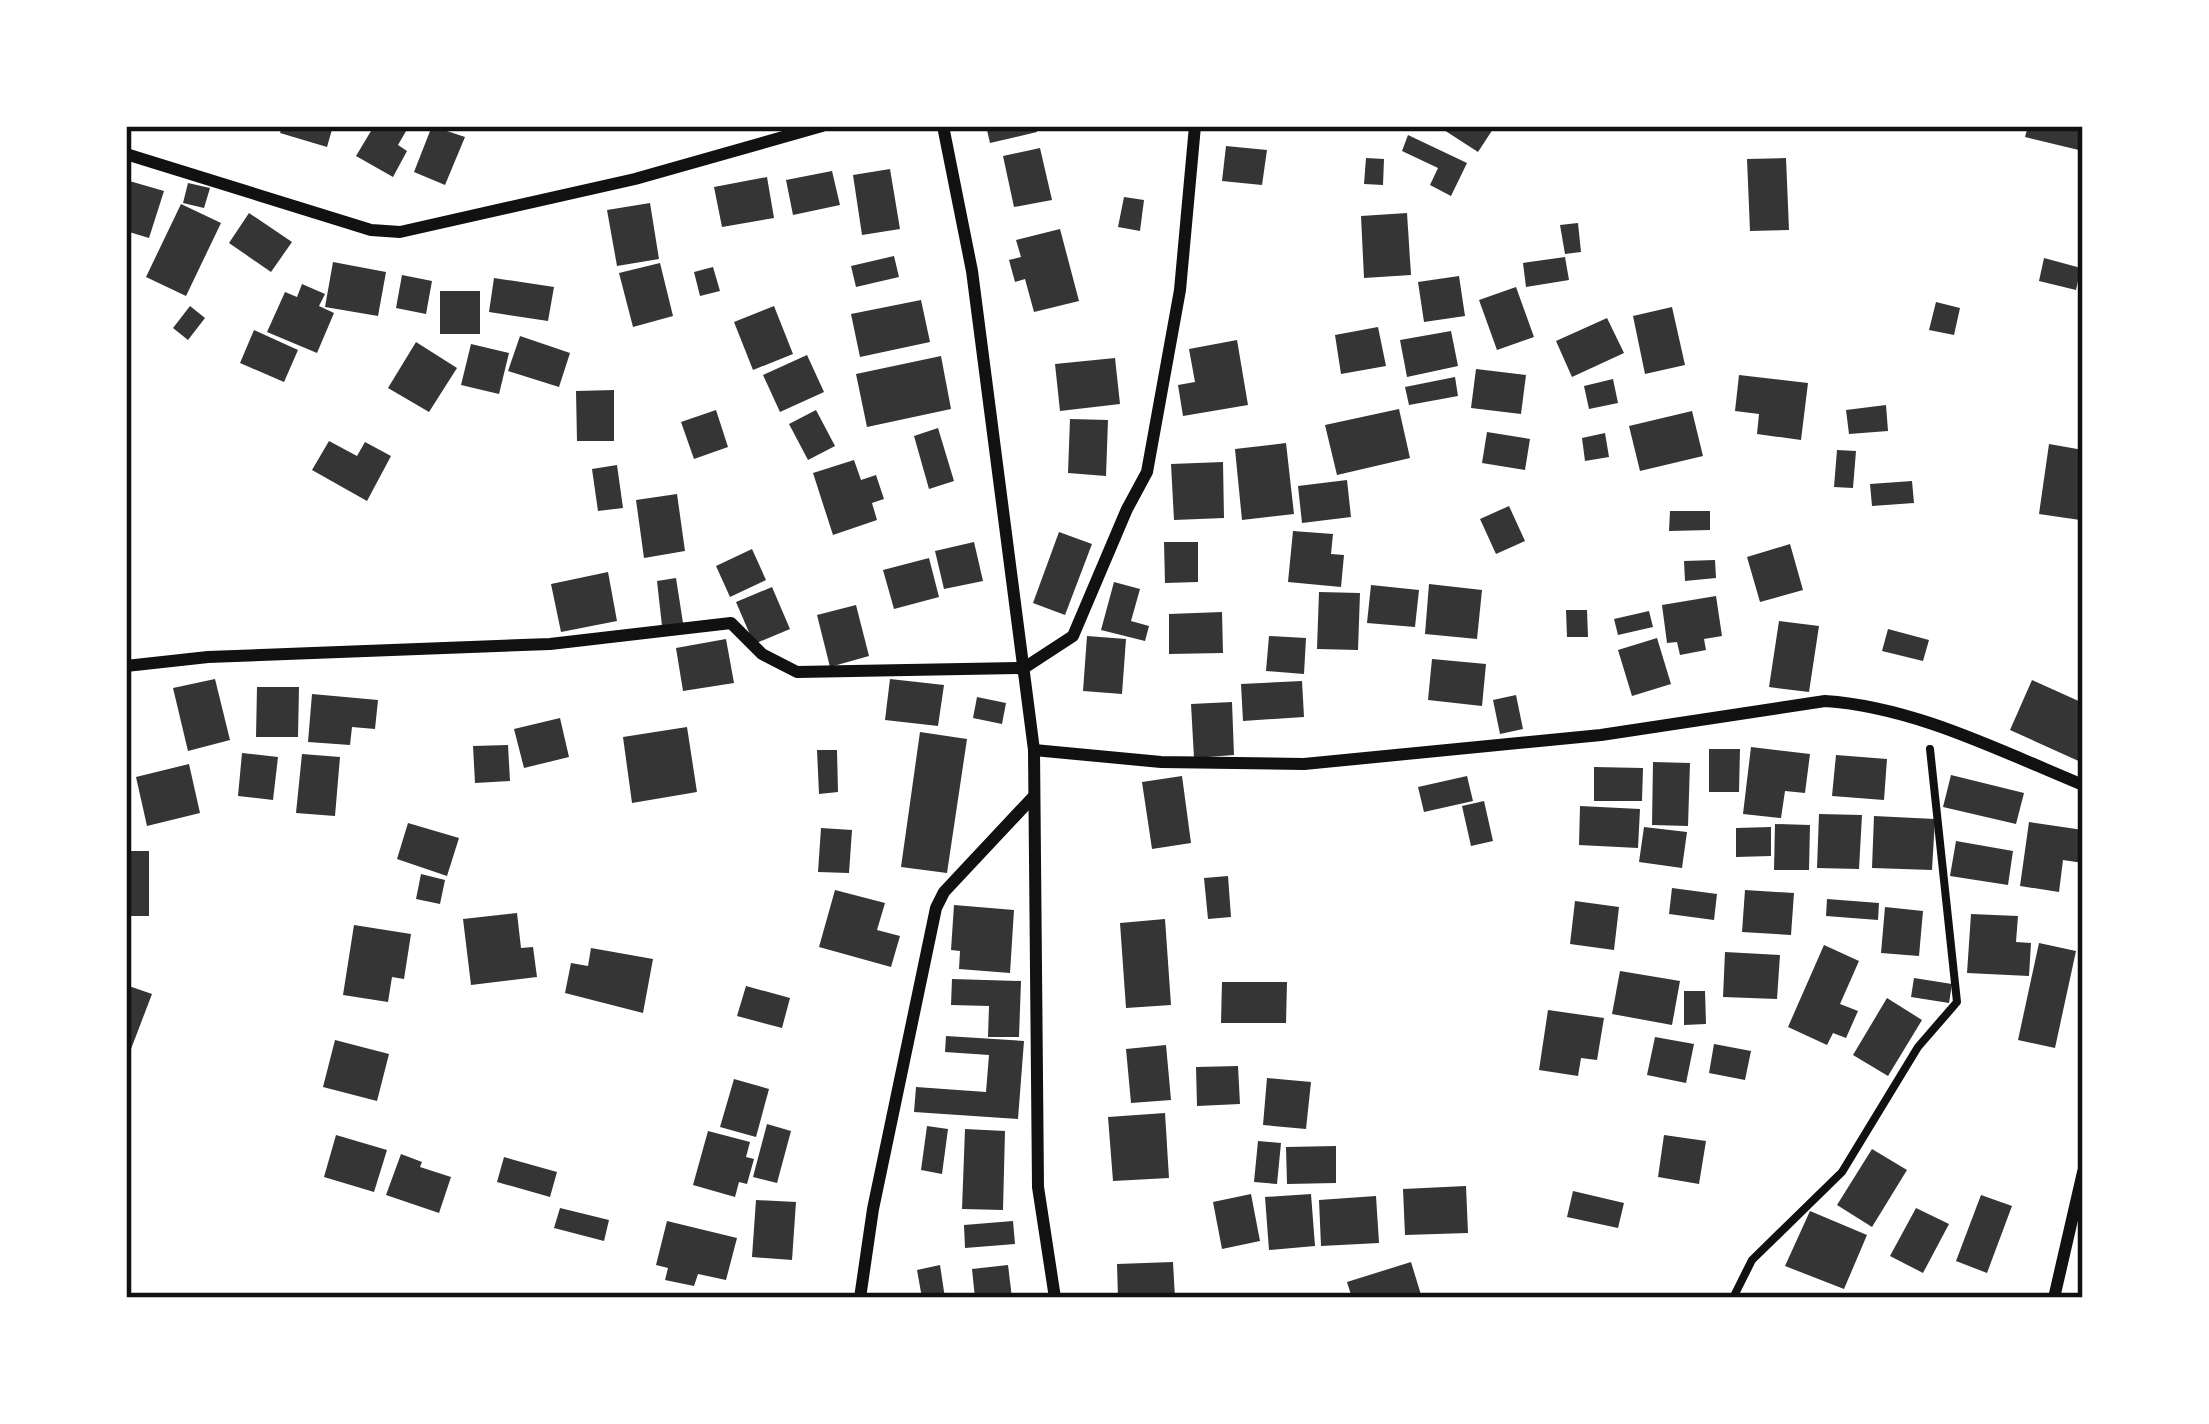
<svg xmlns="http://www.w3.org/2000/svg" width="2209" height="1424" font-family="Inter,sans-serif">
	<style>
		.building { fill: #353535 }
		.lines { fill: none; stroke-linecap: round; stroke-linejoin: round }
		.path { stroke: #111; stroke-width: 8 }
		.minor { stroke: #111; stroke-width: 12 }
		.neatline { fill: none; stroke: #111; stroke-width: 4.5 }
	</style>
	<rect width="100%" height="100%" fill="#fff"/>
	<!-- building -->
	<g class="building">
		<path d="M282,126H333L327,147L280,133Z"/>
		<path d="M374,126H409L398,145L407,151L393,177L356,156Z"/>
		<path d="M432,126L465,137L445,185L414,172Z"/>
		<path d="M986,126H1036L1037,132L990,143Z"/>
		<path d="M1447,126H1495L1478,152L1444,130Z"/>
		<path d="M2028,126H2083V151L2025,137Z"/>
		<path d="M1408,135L1467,163L1451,196L1430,185L1438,168L1402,151Z"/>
		<path d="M1226,146L1267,150L1262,185L1222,181Z"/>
		<path d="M1040,148L1052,200L1014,207L1003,156Z"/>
		<path d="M1366,158L1384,159L1383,185L1364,184Z"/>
		<path d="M1786,158L1789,230L1750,231L1747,159Z"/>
		<path d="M890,169L900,229L862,235L853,175Z"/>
		<path d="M832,171L840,205L793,215L786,180Z"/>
		<path d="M767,177L774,218L722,227L714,187Z"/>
		<path d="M126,180L164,191L149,238L126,231Z"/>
		<path d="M188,183L210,188L204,208L183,203Z"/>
		<path d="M1124,197L1144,200L1140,231L1118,227Z"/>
		<path d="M650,203L659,259L617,266L607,210Z"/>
		<path d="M181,204L221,223L186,296L146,277Z"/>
		<path d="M249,213L292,242L271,272L229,243Z"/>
		<path d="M1407,213L1411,275L1364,278L1361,216Z"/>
		<path d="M1578,223L1581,252L1565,254L1560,225Z"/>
		<path d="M1060,229L1079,301L1034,312L1025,279L1015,282L1009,260L1021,257L1016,240Z"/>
		<path d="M894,256L899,277L856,287L851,266Z"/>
		<path d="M1565,257L1569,280L1526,287L1523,263Z"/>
		<path d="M2044,258L2081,268L2076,290L2039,281Z"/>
		<path d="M333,262L386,272L378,316L325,307Z"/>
		<path d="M660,263L673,316L633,327L619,273Z"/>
		<path d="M713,267L720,291L700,296L694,272Z"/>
		<path d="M402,275L432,281L426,314L396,308Z"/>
		<path d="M1459,276L1465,316L1424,322L1418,282Z"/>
		<path d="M494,278L554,287L548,321L489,312Z"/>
		<path d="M302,284L325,294L319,306L334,313L317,353L267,332L285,292L297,297Z"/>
		<path d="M1516,287L1534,337L1497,350L1479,300Z"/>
		<rect x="440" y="291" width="40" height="43"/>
		<path d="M921,300L930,342L860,357L851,314Z"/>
		<path d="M1936,302L1960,308L1954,335L1929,330Z"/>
		<path d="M190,306L205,318L188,340L173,328Z"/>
		<path d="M774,306L793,354L753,370L734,322Z"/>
		<path d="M1672,307L1685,365L1645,374L1633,316Z"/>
		<path d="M1607,318L1624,353L1572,377L1556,341Z"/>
		<path d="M1378,327L1386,366L1341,374L1335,335Z"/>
		<path d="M254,330L298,350L284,382L240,363Z"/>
		<path d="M1451,331L1458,366L1407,377L1400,340Z"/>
		<path d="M520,336L570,353L559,387L508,371Z"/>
		<path d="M1237,340L1248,405L1183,416L1178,385L1195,382L1189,349Z"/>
		<path d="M416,342L457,368L429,412L388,388Z"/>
		<path d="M471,344L509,353L499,394L461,385Z"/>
		<path d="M807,355L824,392L780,412L763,375Z"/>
		<path d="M941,356L951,409L867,427L856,374Z"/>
		<path d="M1115,358L1120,404L1060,411L1055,364Z"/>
		<path d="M1476,369L1526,375L1521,414L1471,408Z"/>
		<path d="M1739,375L1808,383L1801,440L1757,434L1759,414L1735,411Z"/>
		<path d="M1455,377L1458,396L1409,405L1405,387Z"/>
		<path d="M1613,379L1618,403L1589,409L1584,386Z"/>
		<path d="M614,390V441H577L576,391Z"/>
		<path d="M1886,405L1888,431L1849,434L1846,410Z"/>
		<path d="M1399,409L1410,458L1337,475L1325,425Z"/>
		<path d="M716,410L728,447L694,459L681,422Z"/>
		<path d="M816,410L835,446L808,460L789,424Z"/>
		<path d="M1692,411L1703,456L1640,471L1629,426Z"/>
		<path d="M1070,419L1108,420L1106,476L1068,473Z"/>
		<path d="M938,428L954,481L929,489L914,436Z"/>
		<path d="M1487,432L1530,439L1525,470L1482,463Z"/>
		<path d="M1605,433L1609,457L1585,461L1582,438Z"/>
		<path d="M329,441L357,456L365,442L391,456L367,501L312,470Z"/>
		<path d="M1286,443L1294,514L1242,520L1235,449Z"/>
		<path d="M2049,444L2083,450L2080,520L2039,514Z"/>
		<path d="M1837,450L1856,451L1853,488L1834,487Z"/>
		<path d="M854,460L861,480L876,475L884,499L872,503L877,520L833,535L813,473Z"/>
		<path d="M1223,462L1224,518L1174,520L1171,464Z"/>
		<path d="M617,465L623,508L598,511L592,469Z"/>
		<path d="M1347,480L1351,517L1302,523L1298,486Z"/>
		<path d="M1912,481L1914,503L1872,506L1870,484Z"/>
		<path d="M677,494L685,551L644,558L636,500Z"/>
		<path d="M1509,506L1525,541L1496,554L1480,519Z"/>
		<path d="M1670,511H1710V530L1669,531Z"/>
		<path d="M1293,531L1333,534L1331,554L1344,555L1341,587L1288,582Z"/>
		<path d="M1059,532L1092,544L1065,615L1033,603Z"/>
		<path d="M974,542L983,581L944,589L935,551Z"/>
		<path d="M1164,542H1198V582L1165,583Z"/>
		<path d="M1790,544L1803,590L1760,602L1747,557Z"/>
		<path d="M752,549L766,580L730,597L716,566Z"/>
		<path d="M929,558L939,597L894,609L883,570Z"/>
		<path d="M1715,560L1716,578L1685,581L1684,561Z"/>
		<path d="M608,572L617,621L561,632L551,584Z"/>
		<path d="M676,578L683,623L662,626L657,581Z"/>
		<path d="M1114,582L1140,589L1131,621L1149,626L1145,641L1101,630Z"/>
		<path d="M1429,584L1482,590L1477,639L1425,634Z"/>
		<path d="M1371,585L1419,590L1415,627L1367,623Z"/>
		<path d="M772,587L790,629L754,644L736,602Z"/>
		<path d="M1319,592L1360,593L1358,650L1317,649Z"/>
		<path d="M1716,596L1722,636L1704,639L1706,650L1680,655L1677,642L1667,643L1662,605Z"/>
		<path d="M856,605L869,656L830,667L817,615Z"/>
		<path d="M1566,610H1587L1588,637H1567Z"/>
		<path d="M1649,611L1653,627L1618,635L1614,619Z"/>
		<path d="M1222,612L1223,653L1169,654V614Z"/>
		<path d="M1779,621L1819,626L1809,692L1769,687Z"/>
		<path d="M1888,629L1929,640L1923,661L1882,651Z"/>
		<path d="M1087,636L1126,639L1122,694L1083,691Z"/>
		<path d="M1269,636L1306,638L1304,674L1266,671Z"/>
		<path d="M1657,638L1671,684L1632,696L1618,650Z"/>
		<path d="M726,639L734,683L683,691L676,648Z"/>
		<path d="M1432,659L1486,664L1482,706L1428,700Z"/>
		<path d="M215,679L230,740L188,751L173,688Z"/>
		<path d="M890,679L944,685L938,726L885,720Z"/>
		<path d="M2032,680L2083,703V763L2010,730Z"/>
		<path d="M1302,681L1304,717L1243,721L1241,684Z"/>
		<path d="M257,687H299L298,737H256Z"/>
		<path d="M312,694L378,700L375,729L352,727L350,745L308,742Z"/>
		<path d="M1516,695L1523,729L1500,734L1493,700Z"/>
		<path d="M977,697L1006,703L1002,724L973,718Z"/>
		<path d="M1232,702L1234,755L1194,758L1191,704Z"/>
		<path d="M560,718L569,757L524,768L514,729Z"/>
		<path d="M687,727L697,792L632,803L623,737Z"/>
		<path d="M920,732L967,739L947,873L901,867Z"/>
		<path d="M508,745L510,781L475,783L473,746Z"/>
		<path d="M1751,747L1810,754L1805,793L1785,791L1781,818L1743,814Z"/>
		<path d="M1709,749H1740L1739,792H1709Z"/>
		<path d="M817,750H837L838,792L819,794Z"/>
		<path d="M242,753L278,757L273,800L238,796Z"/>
		<path d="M302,754L340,757L335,816L296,813Z"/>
		<path d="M1836,755L1887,759L1884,800L1832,796Z"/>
		<path d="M1653,762L1690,763L1688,826L1652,825Z"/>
		<path d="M189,764L200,813L147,826L136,777Z"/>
		<path d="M1594,767L1643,768L1642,801H1594Z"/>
		<path d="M1951,775L2024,793L2016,824L1943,807Z"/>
		<path d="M1182,776L1191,843L1152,849L1142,782Z"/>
		<path d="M1467,776L1473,801L1424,812L1418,787Z"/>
		<path d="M1484,801L1493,841L1471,846L1462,806Z"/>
		<path d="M1580,806L1640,809L1638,848L1579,845Z"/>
		<path d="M1819,814L1862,815L1859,869L1817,868Z"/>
		<path d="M1874,816L1935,819L1932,870L1872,868Z"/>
		<path d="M2029,822L2083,830V863L2063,860L2059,892L2020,886Z"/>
		<path d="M408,823L459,838L447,876L397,859Z"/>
		<path d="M1775,824L1810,825L1809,870H1774Z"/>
		<path d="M1644,827L1687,832L1682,868L1639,862Z"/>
		<path d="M1771,827V856L1736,857V828Z"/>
		<path d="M821,828L852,830L849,873L818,872Z"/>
		<path d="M1956,841L2013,851L2008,885L1950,876Z"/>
		<rect x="126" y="851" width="23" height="65"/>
		<path d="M421,874L445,880L440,904L416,899Z"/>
		<path d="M1228,876L1231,917L1208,919L1204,878Z"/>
		<path d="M1672,888L1717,894L1714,920L1669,914Z"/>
		<path d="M835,890L885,903L877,930L900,936L891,967L819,947Z"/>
		<path d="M1745,890L1794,893L1791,935L1742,932Z"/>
		<path d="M1827,899L1879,903L1878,920L1826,916Z"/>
		<path d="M1575,901L1619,907L1614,950L1570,944Z"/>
		<path d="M954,905L1014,910L1010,973L959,969L960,951L951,950Z"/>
		<path d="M1885,907L1923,911L1919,956L1881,953Z"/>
		<path d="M517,913L521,948L533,947L537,977L471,985L463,919Z"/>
		<path d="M1971,914L2018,916L2016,942L2031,943L2029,976L1967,973Z"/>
		<path d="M1165,919L1171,1005L1126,1008L1120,923Z"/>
		<path d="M354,925L411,934L404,979L392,977L388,1002L343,995Z"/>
		<path d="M2039,943L2076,951L2055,1048L2018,1040Z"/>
		<path d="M1824,945L1859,961L1840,1004L1858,1011L1846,1038L1833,1033L1827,1045L1788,1027Z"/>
		<path d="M591,948L653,959L643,1013L565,993L571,963L588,966Z"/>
		<path d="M1725,952L1780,955L1777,999L1723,997Z"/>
		<path d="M1620,971L1680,981L1672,1025L1612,1014Z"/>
		<path d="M1914,978L1952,984L1949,1003L1911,997Z"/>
		<path d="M952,979L1021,981L1019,1037H988L989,1006L951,1005Z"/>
		<path d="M1222,982H1287L1286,1023H1221Z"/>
		<path d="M126,985L152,994L131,1049L126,1047Z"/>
		<path d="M746,986L790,998L782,1028L737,1016Z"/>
		<path d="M1684,991H1705L1706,1024L1684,1025Z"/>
		<path d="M1887,998L1922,1020L1888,1076L1853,1055Z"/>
		<path d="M1548,1010L1604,1018L1597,1060L1581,1058L1578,1076L1539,1070Z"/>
		<path d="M946,1036L1024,1041L1018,1119L914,1112L916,1087L986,1092L989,1055L945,1052Z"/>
		<path d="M1655,1037L1694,1044L1686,1083L1647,1075Z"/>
		<path d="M335,1040L389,1054L377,1101L323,1087Z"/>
		<path d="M1714,1044L1751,1051L1745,1080L1709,1073Z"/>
		<path d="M1166,1045L1171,1100L1131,1103L1126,1049Z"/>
		<path d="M1238,1066L1240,1104L1197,1106L1196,1067Z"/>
		<path d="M1267,1078L1311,1082L1306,1129L1263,1125Z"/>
		<path d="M734,1079L769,1089L756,1137L720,1127Z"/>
		<path d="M1165,1113L1169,1178L1113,1181L1108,1117Z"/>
		<path d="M767,1124L791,1131L777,1183L753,1177Z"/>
		<path d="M927,1126L948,1129L942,1174L921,1170Z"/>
		<path d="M965,1129L1005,1131L1003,1210L962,1209Z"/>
		<path d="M708,1131L750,1142L746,1157L754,1159L747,1184L739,1182L735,1197L693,1185Z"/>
		<path d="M336,1135L387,1150L374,1192L324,1177Z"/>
		<path d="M1664,1135L1706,1141L1699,1184L1658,1177Z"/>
		<path d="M1258,1141L1281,1143L1277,1184L1254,1182Z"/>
		<path d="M1336,1146V1183L1287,1184L1286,1147Z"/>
		<path d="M1872,1149L1907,1170L1872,1227L1837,1205Z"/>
		<path d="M401,1154L422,1162L420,1167L451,1177L439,1213L386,1195Z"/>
		<path d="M504,1157L557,1172L550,1197L497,1182Z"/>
		<path d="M1466,1186L1468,1233L1405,1235L1403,1189Z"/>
		<path d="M1573,1191L1624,1203L1618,1228L1567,1217Z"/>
		<path d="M1251,1194L1260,1241L1222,1249L1213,1202Z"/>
		<path d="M1311,1194L1315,1246L1269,1250L1265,1197Z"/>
		<path d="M1981,1195L2012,1206L1987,1273L1956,1261Z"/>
		<path d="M1376,1196L1379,1243L1321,1246L1319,1200Z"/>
		<path d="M756,1200L796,1202L792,1260L752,1257Z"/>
		<path d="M560,1208L609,1220L604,1241L554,1228Z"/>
		<path d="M1916,1208L1949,1224L1923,1273L1890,1256Z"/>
		<path d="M1810,1211L1867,1235L1844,1289L1785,1266Z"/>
		<path d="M667,1221L737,1238L726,1280L698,1274L694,1286L665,1280L668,1268L656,1265Z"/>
		<path d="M1013,1221L1015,1244L965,1248L964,1225Z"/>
		<path d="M1173,1262L1175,1298H1118L1117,1264Z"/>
		<path d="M1411,1262L1422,1298H1352L1347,1282Z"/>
		<path d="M940,1265L945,1298H922L917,1270Z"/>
		<path d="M1008,1265L1012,1298H975L972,1269Z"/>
	</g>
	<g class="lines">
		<!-- path -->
		<path class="path" d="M1733,1298L1752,1260L1842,1172L1918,1047L1957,1002L1930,749"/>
		<!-- minor -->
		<g class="minor">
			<path d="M943,126L972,271L1034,750L1038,1187L1055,1298"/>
			<path d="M126,154L371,230L400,232L635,179L822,126"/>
			<path d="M126,666L208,657L550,644L731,623L762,654L797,672L1024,668L1073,636L1127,509L1147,472L1180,290L1195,126"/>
			<path d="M1034,750L1161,762L1304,764L1601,735L1825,701C1915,707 2000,751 2083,785"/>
			<path d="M860,1298L873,1209L936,908L944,892L1034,796"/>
			<path d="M2054,1298L2083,1172"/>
		</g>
	</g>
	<!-- border -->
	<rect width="2209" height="1424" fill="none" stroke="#ffffff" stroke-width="258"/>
	<rect x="129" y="129" width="1951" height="1166" class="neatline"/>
</svg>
